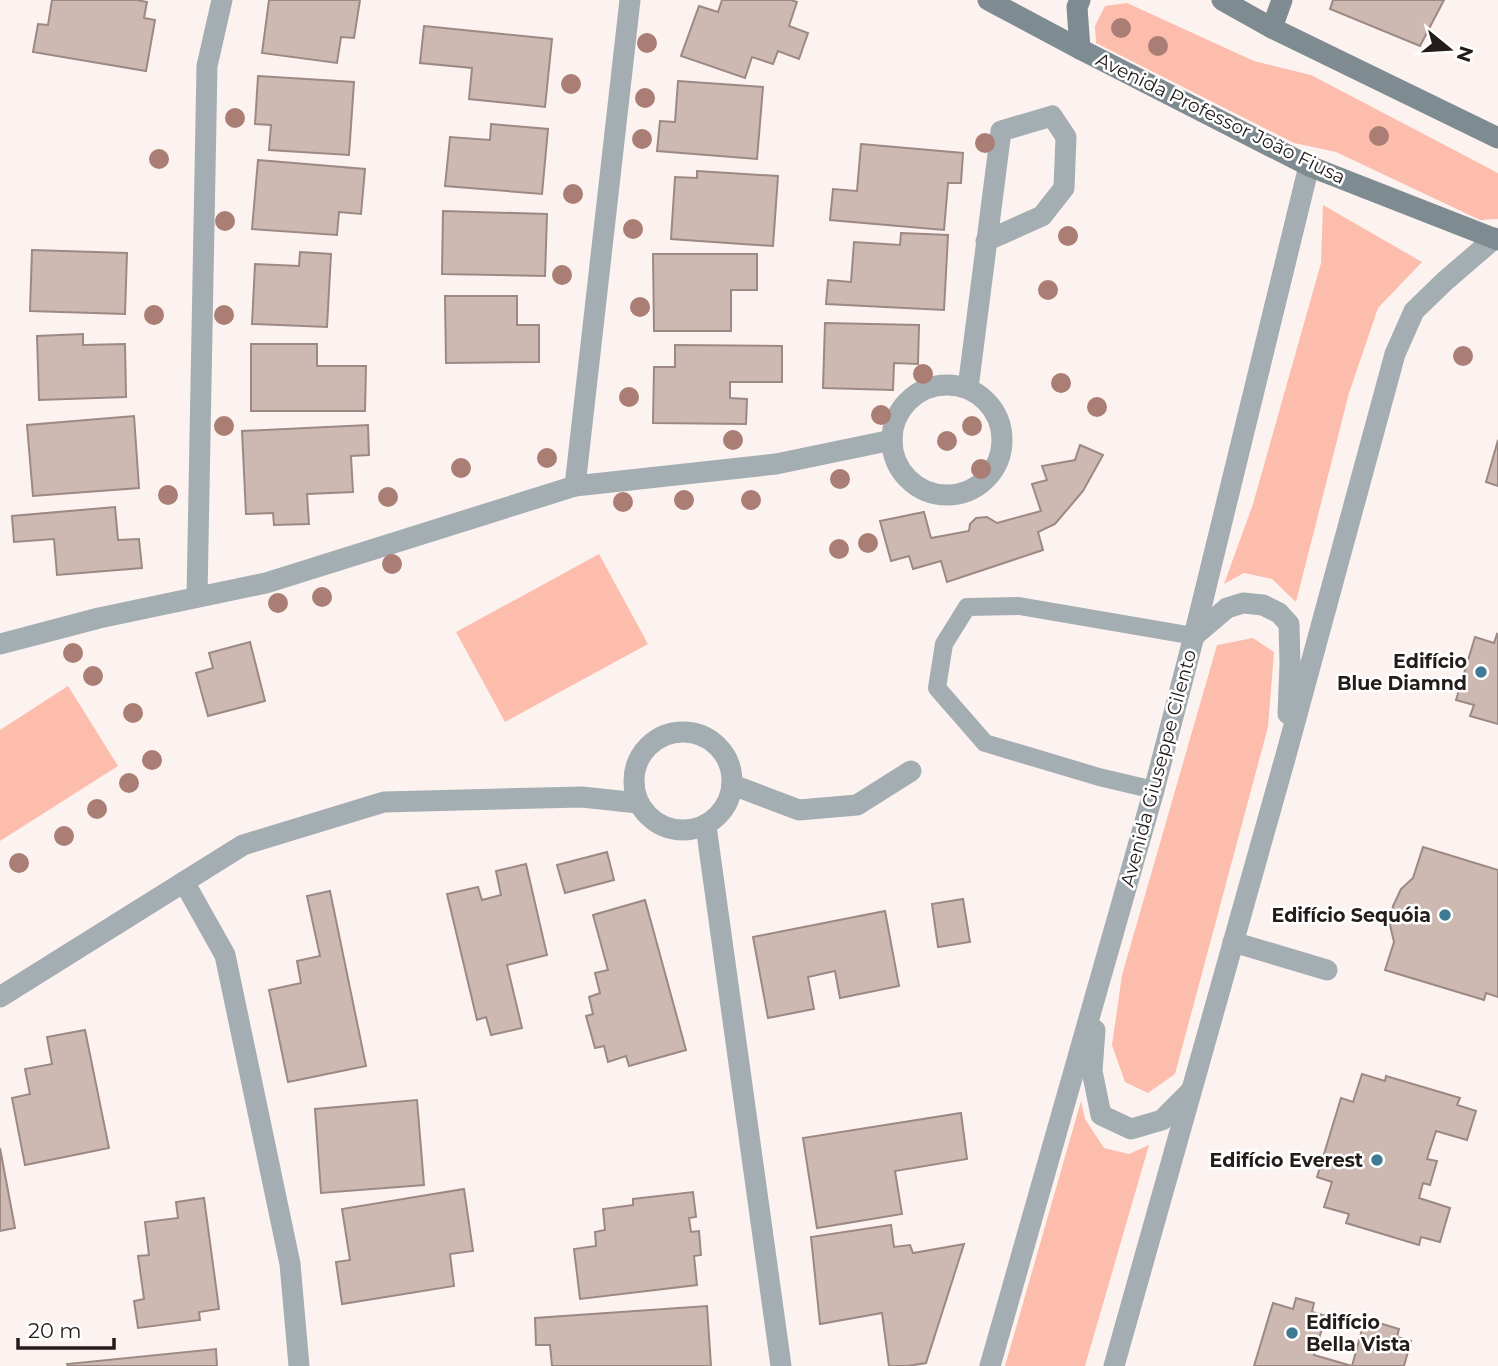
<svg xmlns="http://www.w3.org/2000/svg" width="1498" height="1366" font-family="Montserrat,sans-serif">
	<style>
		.green { fill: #fdbdad }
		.building { fill: #ceb8b2; stroke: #9d8883; stroke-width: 2 }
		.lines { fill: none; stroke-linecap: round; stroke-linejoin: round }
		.service { stroke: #a4aeb2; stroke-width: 18 }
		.minor { stroke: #a4aeb2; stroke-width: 21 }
		.tertiary { stroke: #a4aeb2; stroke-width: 21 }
		.secondary { stroke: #7e8b91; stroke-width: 21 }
		.tree { fill: #aa7e74 }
		.poi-dot { fill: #3e7a91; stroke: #fff; stroke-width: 2.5 }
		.labels { text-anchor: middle; stroke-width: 5; stroke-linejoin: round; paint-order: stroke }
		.street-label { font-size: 19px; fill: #241c1a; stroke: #fff }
		.poi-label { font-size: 19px; font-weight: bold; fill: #241c1a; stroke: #fff; text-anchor: end }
	</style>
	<rect width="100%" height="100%" fill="#fcf3f1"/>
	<!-- green -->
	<g class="green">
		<path d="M1127,3L1254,61L1311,75L1498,173V219L1480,220L1336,152L1294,143L1096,43L1095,26L1105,6Z"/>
		<path d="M1323,205L1422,262L1378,308L1349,393L1296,602L1272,579L1244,573L1224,584L1253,504L1321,263Z"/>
		<path d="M599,554L648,644L505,722L456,632Z"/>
		<path d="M1253,638L1274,652L1268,727L1175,1074L1148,1093L1125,1082L1112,1045L1122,975L1217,645Z"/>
		<path d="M68,686L118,766L0,841V730Z"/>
		<path d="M1081,1101L1085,1119L1104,1148L1129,1154L1149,1145L1085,1366H1005Z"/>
	</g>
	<!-- building -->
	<g class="building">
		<path d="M52,0H137L147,2L144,18L155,20L146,71L33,52L38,24L48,25Z"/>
		<path d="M269,0H360L354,38L341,37L337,63L262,53Z"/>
		<path d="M722,0H791L797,2L789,26L808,33L799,59L778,51L773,64L752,57L745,78L681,56L699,6L718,12Z"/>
		<path d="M1333,0H1444L1420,46L1330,9Z"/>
		<path d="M424,26L552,39L545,107L469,99L472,68L420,63Z"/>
		<path d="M258,76L354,82L349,155L269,150L271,125L255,124Z"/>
		<path d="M678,81L763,87L757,159L657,151L660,121L675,122Z"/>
		<path d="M491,124L548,129L542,194L445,186L450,137L490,140Z"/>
		<path d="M861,144L963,153L961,183H948L944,230L830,220L833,189L857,191Z"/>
		<path d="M258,160L365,169L361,214L339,212L337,235L252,229Z"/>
		<path d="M697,171L778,176L773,246L671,239L675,177L697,178Z"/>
		<path d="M443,211L547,214L545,276L442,274Z"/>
		<path d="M901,233L948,235L944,310L826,304L828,280L851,282L854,242L900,245Z"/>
		<path d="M32,250L127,253L125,314L30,311Z"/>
		<path d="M300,252L331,254L327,327L252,324L255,264L299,266Z"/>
		<path d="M653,254H757V290H731V331H654Z"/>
		<path d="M445,296H517V325H539V362L446,363Z"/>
		<path d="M825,323L919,325L918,364L894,363L893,390L823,388Z"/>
		<path d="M83,334V345L125,344L126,397L39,400L37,336Z"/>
		<path d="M251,344H317V366H366L365,411H251Z"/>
		<path d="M675,345L782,346V382H730V398L747,399L746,424L653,423L654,367H675Z"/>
		<path d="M134,416L139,488L33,496L27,425Z"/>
		<path d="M368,425L369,455L351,456L353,492L307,494L309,524L274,525L273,513L246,514L242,431Z"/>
		<path d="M1498,440V486L1486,482Z"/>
		<path d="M1080,445L1103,455L1083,491L1055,524L1038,532L1043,550L947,582L941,561L913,569L909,556L891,561L880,521L924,512L931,538L969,531L970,524L976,518L987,517L997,523L1041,511L1032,484L1047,480L1042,466L1075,460Z"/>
		<path d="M115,507L118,540L139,539L142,568L57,575L54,539L14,542L12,516Z"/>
		<path d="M1497,634L1498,635V724L1470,716L1474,705L1456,700L1475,637L1494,643Z"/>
		<path d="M250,642L265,701L208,716L196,673L213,668L209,653Z"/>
		<path d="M1423,847L1498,870V997L1486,993L1484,1000L1385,970L1394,942L1390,925L1393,906L1401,889L1413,878Z"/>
		<path d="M607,852L614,880L565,893L557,865Z"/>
		<path d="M526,864L547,955L507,965L522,1028L491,1035L486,1017L477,1020L447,894L478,887L482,900L501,895L496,871Z"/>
		<path d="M330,891L366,1066L288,1082L269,990L301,983L297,961L320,956L307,896Z"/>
		<path d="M963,899L970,942L938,947L932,904Z"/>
		<path d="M645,900L686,1050L629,1066L626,1056L608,1062L604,1046L595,1048L586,1016L593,1014L589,997L600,993L595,973L608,970L593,915Z"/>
		<path d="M885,911L899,986L840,998L835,971L808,977L814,1009L768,1018L753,937Z"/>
		<path d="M85,1030L109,1148L25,1165L12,1098L30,1094L25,1069L52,1064L47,1037Z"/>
		<path d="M1362,1074L1385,1081L1386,1076L1460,1098L1457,1105L1476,1111L1467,1140L1436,1131L1427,1159L1437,1161L1430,1185L1423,1183L1419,1198L1450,1208L1440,1242L1421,1237L1419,1245L1346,1223L1349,1214L1324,1207L1332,1182L1317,1177L1341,1098L1353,1102Z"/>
		<path d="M417,1100L424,1185L321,1193L315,1109Z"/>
		<path d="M961,1113L967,1159L895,1171L902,1214L817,1228L803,1138Z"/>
		<path d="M0,1148L15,1228L0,1231Z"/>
		<path d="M464,1189L473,1251L450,1254L454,1286L342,1304L336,1262L350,1260L342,1209Z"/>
		<path d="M693,1192L696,1217L689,1218L691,1232L699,1231L701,1255L694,1256L697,1285L580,1299L574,1249L596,1246L595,1232L605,1230L603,1209L633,1205V1199Z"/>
		<path d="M204,1198L219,1309L199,1312L200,1320L138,1328L134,1301L144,1299L138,1256L149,1255L145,1222L178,1218L176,1202Z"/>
		<path d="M891,1225L894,1247L910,1245L913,1253L964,1244L926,1363L908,1366H889L882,1313L820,1324L811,1237Z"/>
		<path d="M1296,1298L1314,1303L1312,1312L1326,1316L1314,1355L1352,1366L1363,1326L1377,1330L1379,1323L1399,1329L1397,1337L1411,1341L1404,1366H1254L1273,1303L1293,1309Z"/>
		<path d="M707,1306L711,1366H552L550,1345H536L535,1318Z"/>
		<path d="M216,1349L217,1366H68L67,1364Z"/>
	</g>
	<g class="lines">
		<!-- service -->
		<path class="service" d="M1154,790L1099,777L985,743L937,688L944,644L967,607L1019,606L1194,636"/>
		<!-- minor -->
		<g class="minor">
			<circle cx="947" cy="440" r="55"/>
			<path d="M968,388L1001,131L1052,116L1066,137L1064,188L1042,216L986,241"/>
			<path d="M575,486L630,0"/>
			<path d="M197,597L207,66L222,0"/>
			<path d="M0,644L99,618L266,583L575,486L776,464L892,440"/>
			<circle cx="683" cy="781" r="49"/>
			<path d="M733,785L799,810L857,805L911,771"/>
			<path d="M706,826L781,1366"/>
			<path d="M184,882L225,955L290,1264L299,1366"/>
			<path d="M1233,942L1327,970"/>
			<path d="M0,997L243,845L384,802L582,797L638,803"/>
		</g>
		<!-- tertiary -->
		<g class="tertiary">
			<path d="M1194,636L1227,608L1243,603L1263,605L1279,613L1289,624L1290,664L1288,714"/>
			<path d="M1095,1030L1092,1071L1101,1115L1131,1129L1162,1120L1190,1092"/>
			<path d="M990,1366L1154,790L1194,636L1309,166"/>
			<path d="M1114,1366L1286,755L1395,354L1414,311L1445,281L1495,238"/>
		</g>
		<!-- secondary -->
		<g class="secondary">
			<path d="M988,0L1080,49L1309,166L1498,240"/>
			<path d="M1080,0L1077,7L1080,49"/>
			<path d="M1222,0L1272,28L1498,138"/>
			<path d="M1272,28L1282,0"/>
		</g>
	</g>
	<!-- trees -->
	<g class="tree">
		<circle cx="1121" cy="28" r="10"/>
		<circle cx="647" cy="43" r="10"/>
		<circle cx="1158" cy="46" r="10"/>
		<circle cx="571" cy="84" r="10"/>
		<circle cx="645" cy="98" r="10"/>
		<circle cx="235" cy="118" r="10"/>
		<circle cx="1379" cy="136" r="10"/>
		<circle cx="642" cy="139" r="10"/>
		<circle cx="985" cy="143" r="10"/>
		<circle cx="159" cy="159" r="10"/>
		<circle cx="573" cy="194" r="10"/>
		<circle cx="225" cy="221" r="10"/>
		<circle cx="633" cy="229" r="10"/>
		<circle cx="1068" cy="236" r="10"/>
		<circle cx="562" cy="275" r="10"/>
		<circle cx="1048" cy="290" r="10"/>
		<circle cx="640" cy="307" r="10"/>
		<circle cx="154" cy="315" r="10"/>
		<circle cx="224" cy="315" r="10"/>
		<circle cx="1463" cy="356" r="10"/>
		<circle cx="923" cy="374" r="10"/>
		<circle cx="1061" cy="383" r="10"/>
		<circle cx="629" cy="397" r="10"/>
		<circle cx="1097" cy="407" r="10"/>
		<circle cx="881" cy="415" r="10"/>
		<circle cx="224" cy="426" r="10"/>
		<circle cx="972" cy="426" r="10"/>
		<circle cx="733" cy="440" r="10"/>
		<circle cx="947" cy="441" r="10"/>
		<circle cx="547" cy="458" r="10"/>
		<circle cx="461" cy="468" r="10"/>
		<circle cx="981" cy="469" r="10"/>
		<circle cx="840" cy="479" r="10"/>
		<circle cx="168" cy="495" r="10"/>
		<circle cx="388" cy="497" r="10"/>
		<circle cx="684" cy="500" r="10"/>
		<circle cx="751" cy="500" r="10"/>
		<circle cx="623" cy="502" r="10"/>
		<circle cx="868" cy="543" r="10"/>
		<circle cx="839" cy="549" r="10"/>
		<circle cx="392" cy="564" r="10"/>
		<circle cx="322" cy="597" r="10"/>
		<circle cx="278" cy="603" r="10"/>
		<circle cx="73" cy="653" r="10"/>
		<circle cx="93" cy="676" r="10"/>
		<circle cx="133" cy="713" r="10"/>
		<circle cx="152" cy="760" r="10"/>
		<circle cx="129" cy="783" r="10"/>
		<circle cx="97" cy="809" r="10"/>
		<circle cx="64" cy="836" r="10"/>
		<circle cx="19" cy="863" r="10"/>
	</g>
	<!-- markers -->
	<g class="poi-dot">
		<circle cx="1481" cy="672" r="7"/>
		<circle cx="1445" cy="915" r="7"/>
		<circle cx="1377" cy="1160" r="7"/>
		<circle cx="1292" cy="1333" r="7"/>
	</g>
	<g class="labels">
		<!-- street labels -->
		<g class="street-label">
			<text transform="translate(1221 118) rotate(26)" y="7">Avenida Professor João Fiusa</text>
			<text transform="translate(1158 768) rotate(-75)" y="7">Avenida Giuseppe Cilento</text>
		</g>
		<!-- poi labels -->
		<g class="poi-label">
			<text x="1467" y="668">Edifício<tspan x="1467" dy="22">Blue Diamnd</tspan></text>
			<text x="1431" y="922">Edifício Sequóia</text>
			<text x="1363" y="1167">Edifício Everest</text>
			<text x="1306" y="1329" text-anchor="start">Edifício<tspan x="1306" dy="22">Bella Vista</tspan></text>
		</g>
	</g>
	<!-- north arrow -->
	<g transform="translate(1449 49) rotate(108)" stroke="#ffffff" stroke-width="5" paint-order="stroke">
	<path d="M0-5L12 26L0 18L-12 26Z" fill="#241c1a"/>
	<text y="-10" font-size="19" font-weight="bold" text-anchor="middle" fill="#241c1a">N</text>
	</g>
	<!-- scale -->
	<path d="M18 1338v10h96v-10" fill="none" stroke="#241c1a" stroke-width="3.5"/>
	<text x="28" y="1338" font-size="21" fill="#241c1a" stroke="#ffffff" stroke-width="5" paint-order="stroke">20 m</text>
</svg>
